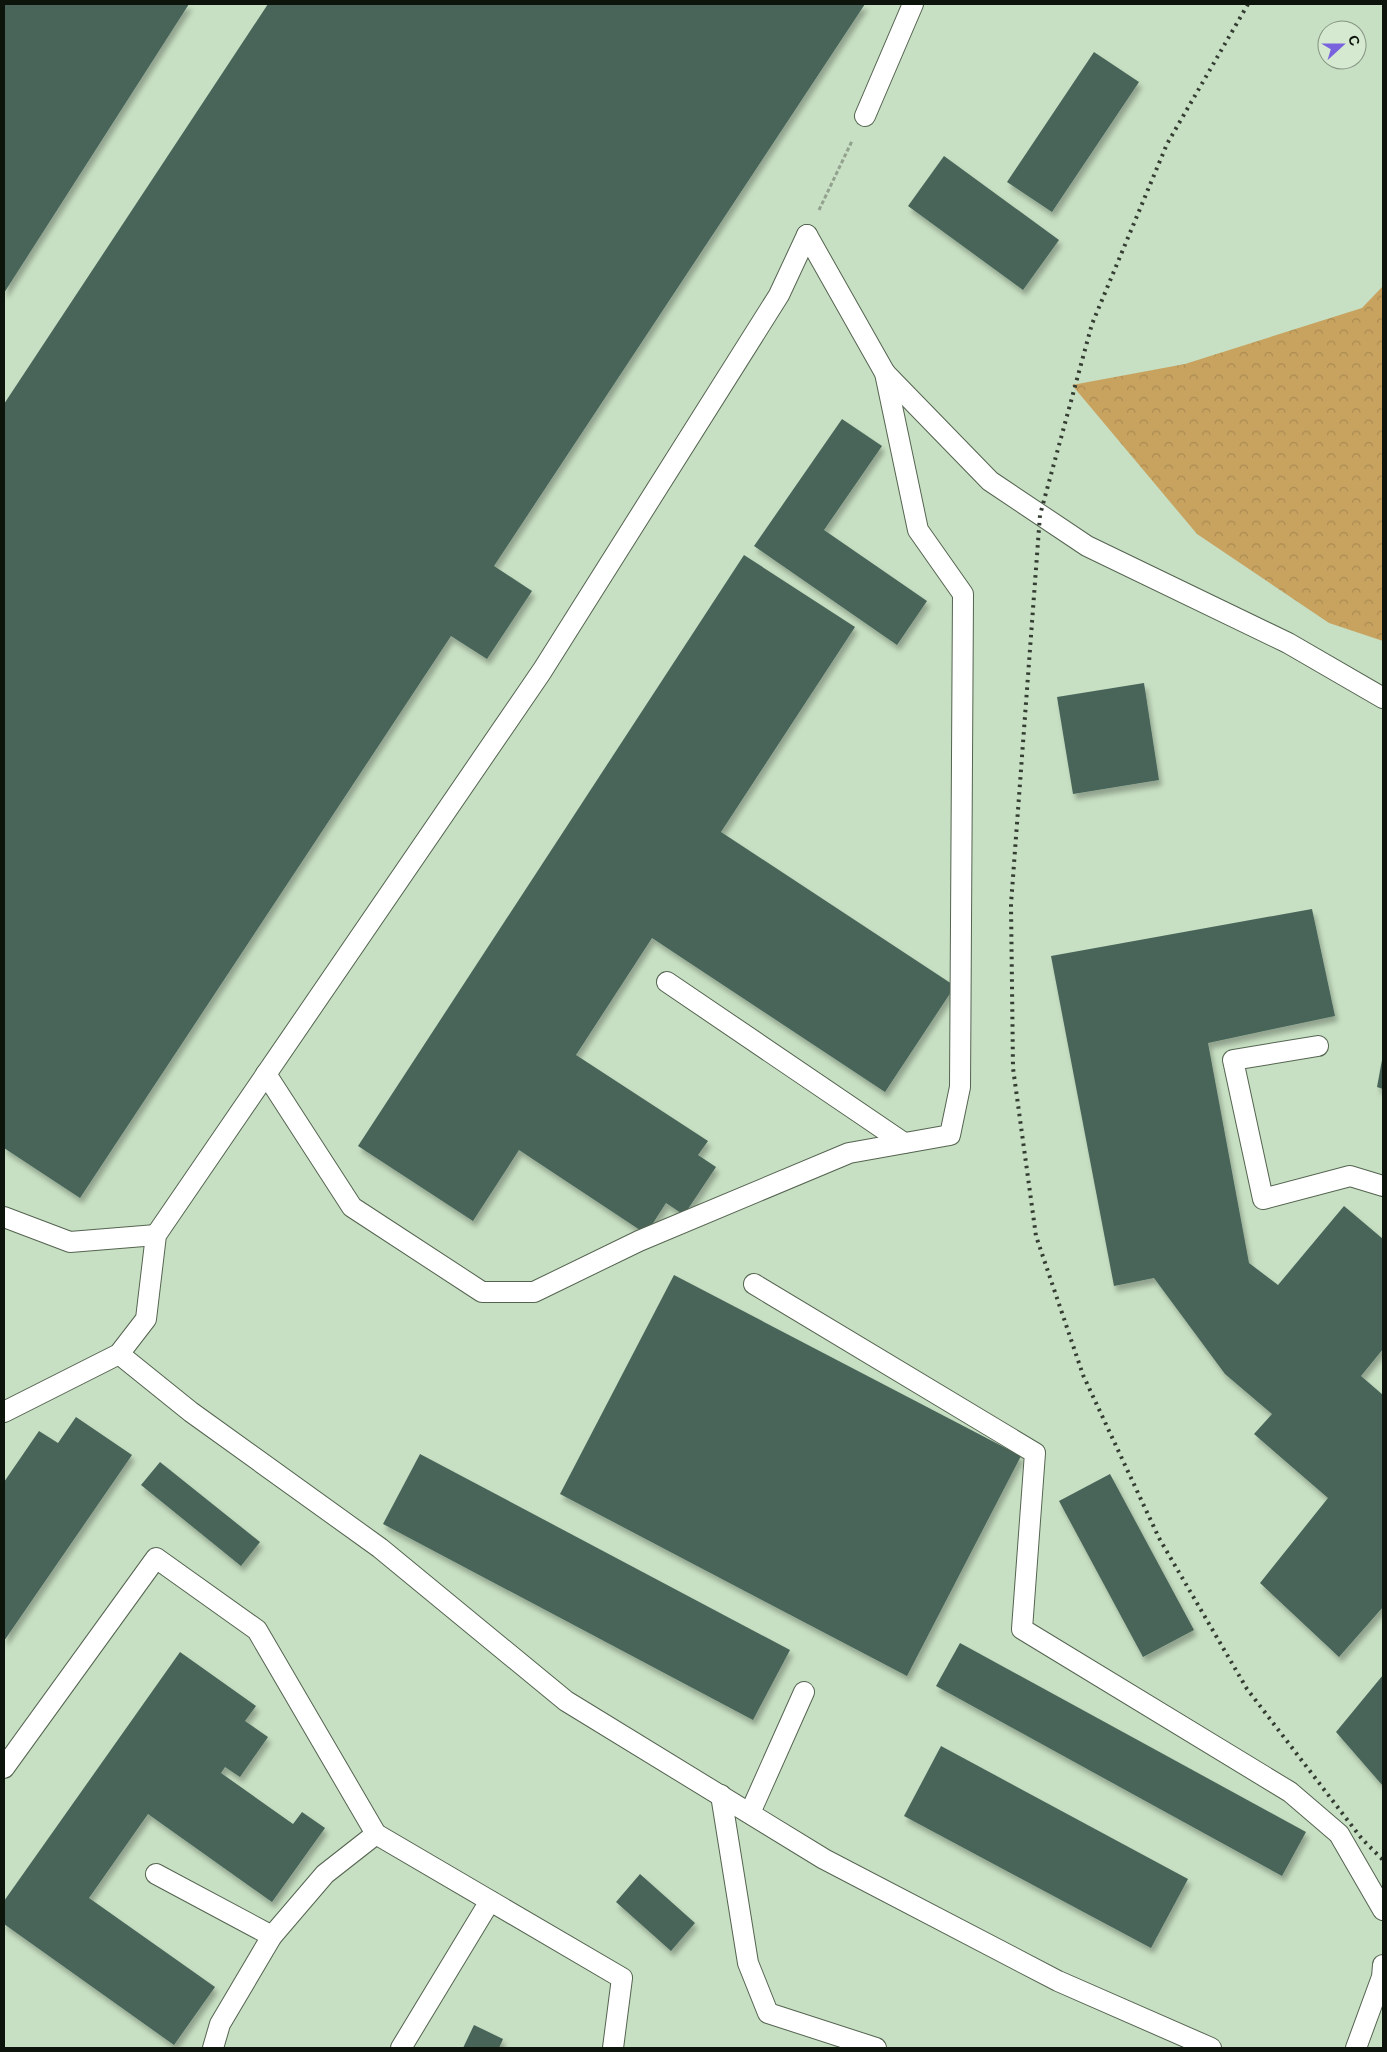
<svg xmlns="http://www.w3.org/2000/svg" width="1387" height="2052" font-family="Helvetica,sans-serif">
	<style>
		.built { fill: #c7dfc2; fill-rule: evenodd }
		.forest { fill: url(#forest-crowns) }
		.building { fill: #48655a; filter: url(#shadow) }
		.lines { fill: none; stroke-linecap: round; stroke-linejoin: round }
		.service-casing { stroke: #546450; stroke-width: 22 }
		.path { stroke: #92a28f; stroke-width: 3; stroke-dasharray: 4 2.5; stroke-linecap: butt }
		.service { stroke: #fff; stroke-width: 20 }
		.rail { stroke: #343d32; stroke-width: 4; stroke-dasharray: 2.5 5; stroke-linecap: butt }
	</style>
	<defs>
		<pattern id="forest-crowns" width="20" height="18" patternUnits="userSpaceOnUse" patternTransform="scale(1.25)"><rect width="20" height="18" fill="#c8a360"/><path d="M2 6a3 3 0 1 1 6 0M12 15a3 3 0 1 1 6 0" fill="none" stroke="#ab8b52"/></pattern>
		<filter id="shadow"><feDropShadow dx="3" dy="5.5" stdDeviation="2.5" flood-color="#0004"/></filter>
	</defs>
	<rect width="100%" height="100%" fill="#d5e9d1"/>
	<!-- built -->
	<path class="built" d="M4,4H1383V2048H4ZM1327,30H1357V60H1327Z"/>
	<!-- forest -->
	<path class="forest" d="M1383,286V641L1329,623L1197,534L1072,385L1185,364L1362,308Z"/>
	<!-- building -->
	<g class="building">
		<path d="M4,4H189L4,293Z"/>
		<path d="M268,4H865L494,566L532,591L487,659L451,636L80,1198L4,1148V404Z"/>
		<path d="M1094,52L1139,82L1052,212L1007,182Z"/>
		<path d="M944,156L1059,240L1023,290L908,206Z"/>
		<path d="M842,419L882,446L824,530L927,601L897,645L754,546Z"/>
		<path d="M744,555L855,627L721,832L955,986L885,1092L652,938L576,1055L708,1141L698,1155L716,1167L684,1215L666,1203L646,1234L519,1150L473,1221L358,1146Z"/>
		<path d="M1144,683L1159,780L1073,794L1057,697Z"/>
		<path d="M1312,909L1335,1016L1208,1043L1249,1263L1278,1285L1344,1206L1383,1239V1349L1361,1376L1383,1395V1607L1339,1657L1260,1583L1328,1498L1254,1434L1272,1414L1225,1374L1154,1278L1114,1286L1051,956Z"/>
		<path d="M1382,1060H1383V1089L1377,1087Z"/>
		<path d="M674,1275L1021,1456L907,1676L560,1494Z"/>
		<path d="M76,1417L132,1455L4,1641V1482L39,1431L58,1443Z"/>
		<path d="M420,1454L790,1650L753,1720L383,1524Z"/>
		<path d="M160,1462L260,1542L241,1566L141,1485Z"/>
		<path d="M1110,1474L1194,1630L1143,1657L1059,1501Z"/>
		<path d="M960,1643L1306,1832L1282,1876L936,1686Z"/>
		<path d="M180,1652L256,1706L245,1721L268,1737L240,1777L225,1767L221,1773L293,1824L302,1812L325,1828L272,1902L148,1814L89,1898L215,1987L174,2045L4,1924V1901Z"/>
		<path d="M1383,1675V1786L1336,1732Z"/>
		<path d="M941,1746L1188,1879L1151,1948L904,1816Z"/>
		<path d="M640,1874L695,1923L671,1951L616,1902Z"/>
		<path d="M474,2025L503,2039L499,2048H463Z"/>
	</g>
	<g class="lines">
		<defs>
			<g id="service">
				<path d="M865,116L913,4"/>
				<path d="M885,373L990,481L1087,546L1288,643L1383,698"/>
				<path d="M667,982L904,1143"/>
				<path d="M1318,1046L1233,1060L1263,1199L1350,1176L1383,1186"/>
				<path d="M266,1074L352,1207L482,1292H534L639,1241L849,1153L950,1135L960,1087L963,594L918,530L885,373L807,235"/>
				<path d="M4,1217L70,1242L156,1235"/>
				<path d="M754,1284L1035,1453L1022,1629L1290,1792L1339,1834L1383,1910"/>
				<path d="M119,1354L191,1412L380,1548L566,1701L824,1859L1058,1981L1211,2048"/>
				<path d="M4,1412L119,1354L146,1319L156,1235L542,671L779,295L807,235"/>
				<path d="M4,1768L156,1558L257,1630L376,1834L622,1978L613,2048"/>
				<path d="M721,1795L748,1963L768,2013L876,2048"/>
				<path d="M750,1813L804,1692"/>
				<path d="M156,1874L272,1936"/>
				<path d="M213,2048L220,2024L272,1936L325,1874L376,1834"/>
				<path d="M401,2048L490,1901"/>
				<path d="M1356,2048L1382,1977L1383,1965"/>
			</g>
		</defs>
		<!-- service casing -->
		<use href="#service" class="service-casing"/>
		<!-- path -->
		<path class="path" d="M819,210L852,141"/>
		<!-- service -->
		<use href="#service" class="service"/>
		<!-- rail -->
		<path class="rail" d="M1248,4L1167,144L1092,324L1040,515L1011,904L1013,1068L1036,1236L1083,1375L1159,1538L1247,1689L1362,1839L1383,1860"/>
	</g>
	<!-- border -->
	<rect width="1387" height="2052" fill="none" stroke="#0d140c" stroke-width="10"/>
	<!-- north arrow -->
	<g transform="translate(1342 45) rotate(69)"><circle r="24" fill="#d5e9d1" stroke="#859482"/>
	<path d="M0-4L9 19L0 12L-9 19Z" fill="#7862dd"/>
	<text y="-8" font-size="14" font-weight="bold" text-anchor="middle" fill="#0d140c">С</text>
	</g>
</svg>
